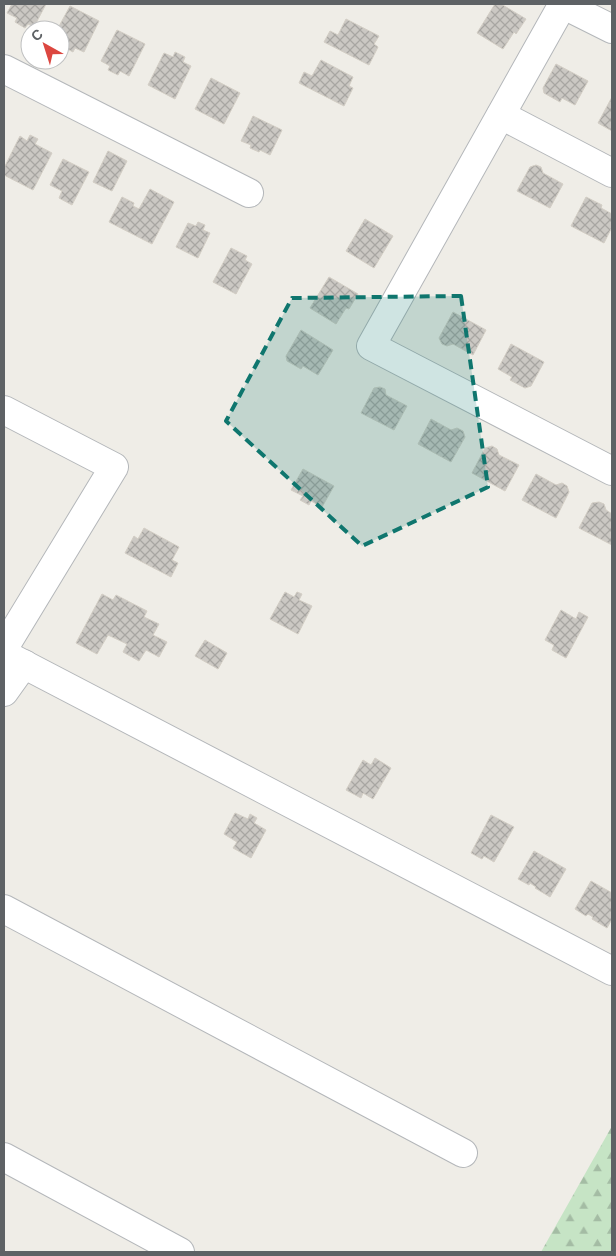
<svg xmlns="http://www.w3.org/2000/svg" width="616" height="1256" font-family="Arial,sans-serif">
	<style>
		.forest { fill: url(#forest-firs) }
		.building { fill: url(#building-cross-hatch); stroke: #d3cec5 }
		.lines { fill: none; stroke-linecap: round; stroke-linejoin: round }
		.minor-casing { stroke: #b4b7ba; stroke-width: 30 }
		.minor { stroke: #fff; stroke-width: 28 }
		.marked { fill: #0f766e; fill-opacity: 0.2; stroke: #0f766e; stroke-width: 4; stroke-dasharray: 10 6; stroke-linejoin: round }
	</style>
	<defs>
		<pattern id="forest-firs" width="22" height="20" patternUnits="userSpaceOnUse" patternTransform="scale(1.25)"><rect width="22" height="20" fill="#c6e4c5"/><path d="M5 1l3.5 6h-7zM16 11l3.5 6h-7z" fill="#a4bca4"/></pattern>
		<pattern id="building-cross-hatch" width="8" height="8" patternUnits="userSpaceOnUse" patternTransform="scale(1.25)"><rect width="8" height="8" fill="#cbc8c3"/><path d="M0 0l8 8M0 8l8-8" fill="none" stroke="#a8a6a2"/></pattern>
	</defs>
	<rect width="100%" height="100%" fill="#efede7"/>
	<!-- forest -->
	<path class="forest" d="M612,1126V1252H541Z"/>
	<!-- building -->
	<g class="building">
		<path d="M12,4H46L34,27L28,24L25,28L15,22L17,18L7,13Z"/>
		<path d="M495,4H501L526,19L516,34L514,32L503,49L477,33Z"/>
		<path d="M70,6L99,21L84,52L75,48L73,52L62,46L64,42L60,40V30H57Z"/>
		<path d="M346,19L379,36L374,44L378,47L369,65L324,42L330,31L338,35Z"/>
		<path d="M117,30L145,44L129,76L120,71L118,75L108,70L110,66L101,61Z"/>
		<path d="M175,52L185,57L183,62L191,66L175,99L148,85L164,53L173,57Z"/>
		<path d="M321,60L353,77L349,86L353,88L344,106L299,83L304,72L312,76Z"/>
		<path d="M556,64L588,81L575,105L562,98L560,102L544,93L543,88Z"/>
		<path d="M211,78L240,93L224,124L195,109Z"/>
		<path d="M612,97V131L598,123Z"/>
		<path d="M253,116L282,130L270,155L260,150L259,152L250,148L251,145L241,141Z"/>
		<path d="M30,135L38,139L35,144L52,153L33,190L4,175V168L20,136L27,141Z"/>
		<path d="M108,151L127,161L112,191L93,182Z"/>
		<path d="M63,159L89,172L72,205L59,198L62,191L50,185Z"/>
		<path d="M536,165L541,167L543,173L563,184L550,208L517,191L530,167Z"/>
		<path d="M150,189L174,202L152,244L109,222L122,197L134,203L133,206L139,209Z"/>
		<path d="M586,197L602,205L601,208L612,214V227L604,243L571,226Z"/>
		<path d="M365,219L393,236L374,268L346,251Z"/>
		<path d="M198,222L205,225L203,230L210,233L198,258L176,247L188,223L196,226Z"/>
		<path d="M231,248L247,256L245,260L252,264L236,294L213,282Z"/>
		<path d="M329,277L358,294L349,309L346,308L336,324L310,308Z"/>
		<path d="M453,312L486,330L473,355L453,344L447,346L442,344L439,338Z"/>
		<path d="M301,330L333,350L318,375L303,366L301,369L287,361L286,356Z"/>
		<path d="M511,344L544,362L531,386L525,388L510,380L512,377L498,369Z"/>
		<path d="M380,387L385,389L386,395L407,406L394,430L361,413L374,388Z"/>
		<path d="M431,419L451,430L457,428L463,431L465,437L451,462L418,444Z"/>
		<path d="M492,446L497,449L499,455L519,465L505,491L472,473L485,448Z"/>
		<path d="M303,469L334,486L322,507L311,501L309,505L300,500L303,496L291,490Z"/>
		<path d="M536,474L556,485L562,483L567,486L569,492L556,518L522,500Z"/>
		<path d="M599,502L604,504L606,510L612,514V545L579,528L592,503Z"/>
		<path d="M144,528L179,547L172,560L178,563L171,577L125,553L134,536L138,539Z"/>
		<path d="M285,592L294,597L297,592L302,594L299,600L312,606L298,634L270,619Z"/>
		<path d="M102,594L113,600L116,595L147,611L144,617L159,624L153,635L167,642L159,657L146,650L139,661L123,652L127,644L108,635L97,654L76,643Z"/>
		<path d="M561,610L576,619L579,612L588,617L566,658L552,650L554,645L545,640Z"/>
		<path d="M205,640L227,653L218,669L195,656Z"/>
		<path d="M375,758L391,768L373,799L363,793L361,798L346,790L363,760L371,765Z"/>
		<path d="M235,813L248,819L250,814L257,818L254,823L266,830L251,858L233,848L237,842L224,834Z"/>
		<path d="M491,815L514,827L494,862L484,856L482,859L471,853Z"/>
		<path d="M534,851L566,869L550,897L535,888L536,887L530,883L529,885L518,879Z"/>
		<path d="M591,881L612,893V919L607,928L592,919L593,917L588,914L586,916L575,909Z"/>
	</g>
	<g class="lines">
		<defs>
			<g id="minor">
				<path d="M562,4L612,29"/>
				<path d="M563,4L371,346L612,471"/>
				<path d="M4,69L249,193"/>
				<path d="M501,115L612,173"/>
				<path d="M4,410L114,467L4,648"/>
				<path d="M4,654L612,971"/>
				<path d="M4,692L24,664"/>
				<path d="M4,909L463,1153"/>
				<path d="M4,1157L180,1252"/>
			</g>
		</defs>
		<!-- minor casing -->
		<use href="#minor" class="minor-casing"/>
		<!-- minor -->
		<use href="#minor" class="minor"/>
	</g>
	<!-- marked area -->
	<path class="marked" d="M461,296L488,487L362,546L226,421L292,298Z"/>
	<!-- border -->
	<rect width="616" height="1256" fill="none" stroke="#5e6265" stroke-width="10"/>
	<!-- north arrow -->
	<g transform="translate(45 45) rotate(321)"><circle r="24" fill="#ffffff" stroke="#bfc0c1"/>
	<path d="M0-4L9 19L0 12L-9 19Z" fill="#dc4740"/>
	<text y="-8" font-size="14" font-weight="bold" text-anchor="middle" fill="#5e6265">С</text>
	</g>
</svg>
